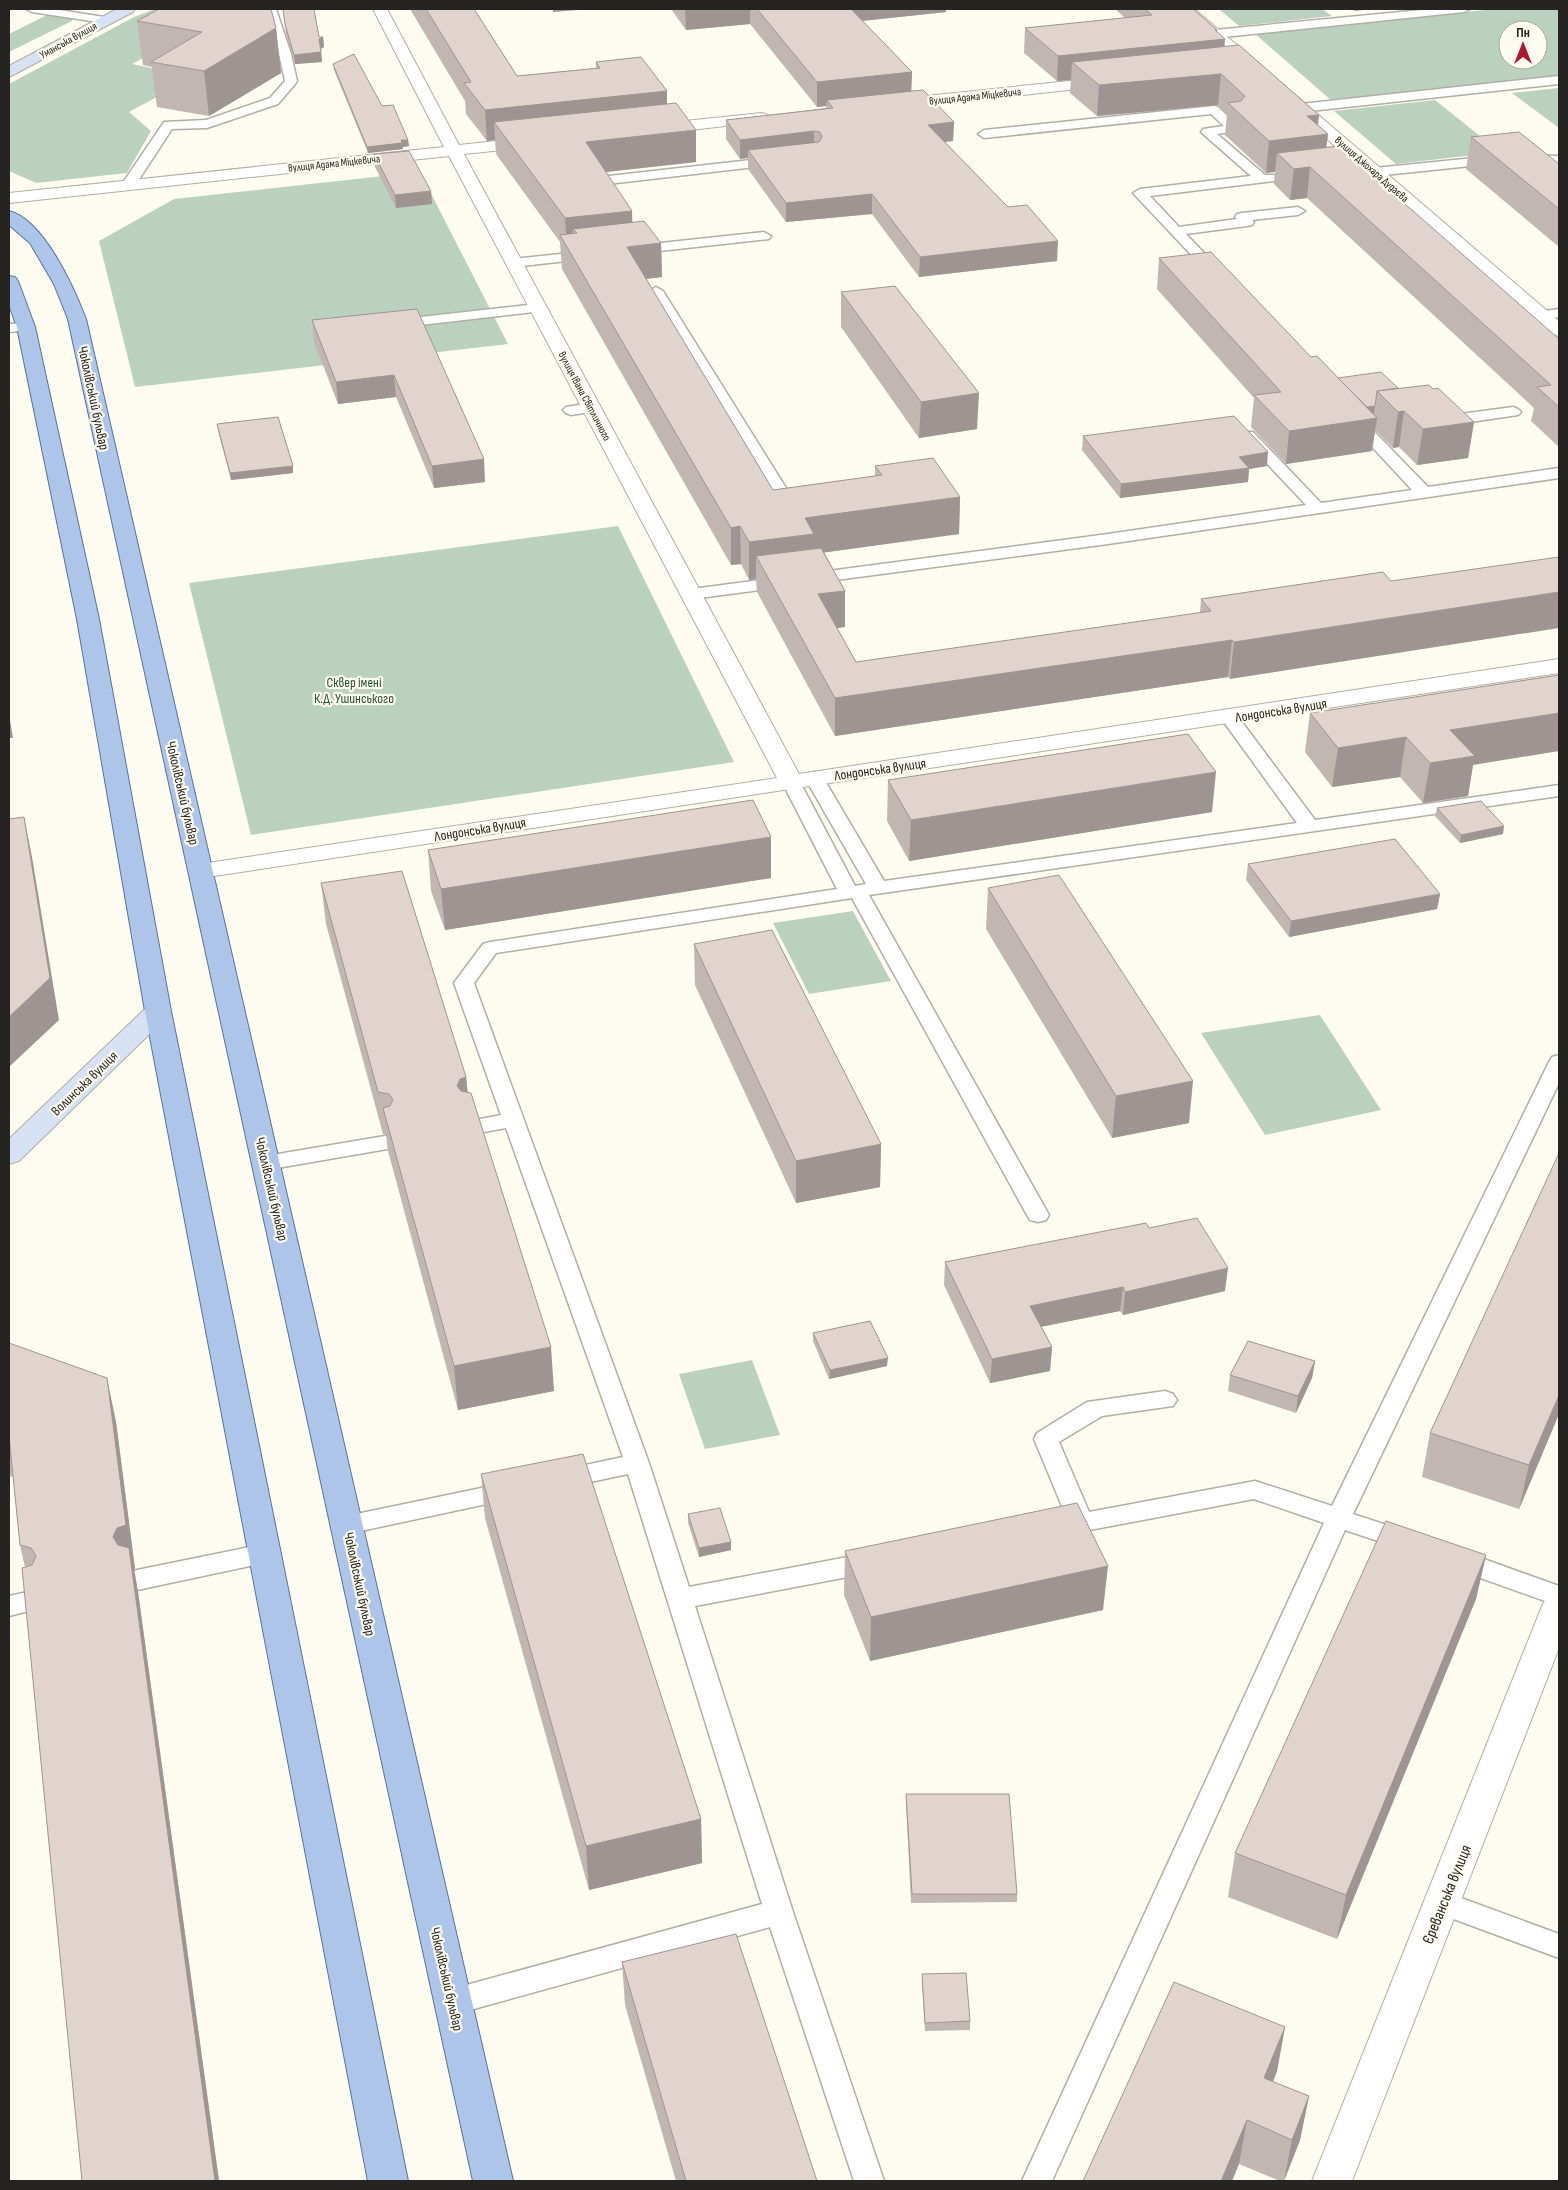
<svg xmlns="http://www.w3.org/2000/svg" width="1568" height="2190" font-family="'Sofia Sans Condensed',sans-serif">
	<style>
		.green { fill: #bbd1bf; fill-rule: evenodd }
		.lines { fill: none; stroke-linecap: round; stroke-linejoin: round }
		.lane-casing { stroke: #b1aea3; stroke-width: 3 }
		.street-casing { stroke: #b1aea3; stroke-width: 2 }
		.secondary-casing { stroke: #b1aea3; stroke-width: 2 }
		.primary-casing { stroke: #5a7398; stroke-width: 2 }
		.lane { fill: #fff; fill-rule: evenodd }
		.street { fill: #fff; fill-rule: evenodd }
		.secondary { fill: #d6e2f3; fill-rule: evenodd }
		.primary { fill: #adc5e8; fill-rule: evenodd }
		.wall { fill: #c2b6b2 }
		.shaded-wall { fill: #9e9491 }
		.building { fill: #e1d4cf; stroke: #9e9491 }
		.labels { text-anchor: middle; stroke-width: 4.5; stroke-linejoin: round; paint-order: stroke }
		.far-street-label { font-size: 11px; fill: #252420; stroke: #fefcf0 }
		.street-label { font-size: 14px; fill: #252420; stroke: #fefcf0 }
		.park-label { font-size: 14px; fill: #275433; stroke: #fefcf0 }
		.near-street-label { font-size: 16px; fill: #252420; stroke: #fefcf0 }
	</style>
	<rect width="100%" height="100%" fill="#fefcf0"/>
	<!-- green -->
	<g class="green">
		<path d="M155,9H250L210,22L132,64L194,77L129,112L151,131L127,173L36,183L9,171V84L134,17Z"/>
		<path d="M1219,9H1322L1332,16L1239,26Z"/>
		<path d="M1495,9H1559V77L1332,101L1254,33ZM1508,30H1538V60H1508Z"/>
		<path d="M49,14L71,17L72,21L9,52V34Z"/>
		<path d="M1559,88V128L1512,93Z"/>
		<path d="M1435,100L1500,152L1396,164L1334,111Z"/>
		<path d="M420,172L508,344L135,387L99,241L174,199Z"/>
		<path d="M618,526L734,762L251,835L189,583Z"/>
		<path d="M853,911L891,981L809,994L773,923Z"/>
		<path d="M1320,1015L1381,1110L1265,1135L1201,1033Z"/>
		<path d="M752,1360L780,1435L705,1449L679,1374Z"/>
	</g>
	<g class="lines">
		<defs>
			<g id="lane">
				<path d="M26,9H53L104,17L110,20L104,23L32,12Z"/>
				<path d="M264,9H276L291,54L297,81L295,84L278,104L207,128L172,129L134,187H124L122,184L164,122L206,120L270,98L285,81L279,54Z"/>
				<path d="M1432,9H1470L1464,12L1214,38L1208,34L1214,30Z"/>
				<path d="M1559,76V84L1301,112L1295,108L1301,104Z"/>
				<path d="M1214,106L1218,107L1240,128L1238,131L1217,134L1265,175H1274L1276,178L1274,181L1150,196L1179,227L1237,219L1235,217L1237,214L1242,213L1298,207L1305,211L1298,215L1252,220L1254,222L1252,225L1247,226L1186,234L1224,274L1217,278L1212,277L1133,193L1140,189L1251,176L1201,132L1203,129L1224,126L1211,114L984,138L978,134L984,130Z"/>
				<path d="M1527,155L1559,156V164L1548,165L1522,162L1521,159Z"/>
				<path d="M1494,156L1499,157L1500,160L1499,163L1375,176L1369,172L1375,168Z"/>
				<path d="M777,157L783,161L782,164L608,184L616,195L609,199L604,198L593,181L600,177Z"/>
				<path d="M764,232L771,236L769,239L632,254L625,250L632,246Z"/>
				<path d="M589,251L594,252L596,255L594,258L513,267L506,263L513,259Z"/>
				<path d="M656,287L663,291L791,496L804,497L806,500L804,503L786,507L780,505L778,502L649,291Z"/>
				<path d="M537,304L544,308L542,311L394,328L387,324L394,320Z"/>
				<path d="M1559,309V317L1542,319L1535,315L1537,312Z"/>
				<path d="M26,323L31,324L33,327L31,330L9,332V324Z"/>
				<path d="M591,403L596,405L599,408L596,411L571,415L566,413L563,410L566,407Z"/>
				<path d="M1513,407L1518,409L1521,412L1518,415L1450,425L1445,423L1435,414L1438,411L1443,409L1453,415Z"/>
				<path d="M1355,415L1360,417L1428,487L1559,468V478L1108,544L692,599L686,598L684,594L686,590L692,589L1108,534L1306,505L1243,438L1240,435L1243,432H1253L1321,503L1412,490L1350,423L1347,420L1350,417Z"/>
				<path d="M1230,713L1236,714L1315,820L1559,785V796L869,895L1049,1215L1046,1220L1038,1222L1030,1220L1027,1215L852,898L496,953L474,983L649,1463L689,1587L874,1552L883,1555L887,1562L883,1569L874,1572L695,1606L793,1912L884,2181H854L770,1927L452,2015L442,2011L437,2002L442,1993L452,1989L762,1904L628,1474L562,1488L553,1485L550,1479L553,1473L562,1470L623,1457L506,1128L473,1134L465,1132L462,1127L465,1122L501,1115L454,983L483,944L490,942L837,889L782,782L784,778L791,776L798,778L800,782L855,886L866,884L805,778L807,774L814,772L821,774L884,881L1297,823L1221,718L1224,714Z"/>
				<path d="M1559,1055V1083L1353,1514L1417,1535L1421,1542L1417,1549L1408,1551L1345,1530L1052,2181H1022L1324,1523L1254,1499L1058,1536L1049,1534L1045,1527L1049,1520L1066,1516L1034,1439L1037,1433L1087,1402L1165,1391L1173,1394L1177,1400L1173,1406L1102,1416L1059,1442L1089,1512L1255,1481L1332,1506L1549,1062L1552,1057Z"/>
				<path d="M385,1136L393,1138L396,1143L393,1148L266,1170L258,1168L255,1163L258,1158L266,1156Z"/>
				<path d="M510,1482L519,1485L522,1491L519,1497L347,1534L338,1532L334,1525L338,1518L347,1516Z"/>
				<path d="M265,1544L274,1547L278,1554L274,1561L137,1590L128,1587L124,1580L128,1573L137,1570Z"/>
				<path d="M1456,1549L1559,1586V1606L1447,1566L1443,1559L1447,1552Z"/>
				<path d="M32,1591L41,1594L45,1601L41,1608L9,1616V1596Z"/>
				<path d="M1442,1891L1559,1934V1958L1432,1911L1428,1903L1432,1895Z"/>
			</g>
			<g id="street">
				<path d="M373,9H387L459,145L533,137L539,139L541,142L539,145L533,147L464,154L799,774L1559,659V673L201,878L192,876L189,871L192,866L201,864L777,778L449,156L9,203V193L444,147Z"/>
				<path d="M1178,9H1194L1263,67L1265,70L1263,73H1251Z"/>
				<path d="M1108,77L1114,79L1116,82L1114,85L897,109L891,107L889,104L891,101L897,99Z"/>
				<path d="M1289,93L1295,95L1559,321V336L1552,334L1283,101L1281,98L1283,95Z"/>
				<path d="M762,113L768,115L770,118L768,121L656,134L650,132L648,129L650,126L656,124Z"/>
				<path d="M1559,1593V1648L1352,2181H1312L1542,1606L1547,1597Z"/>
			</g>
			<g id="secondary">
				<path d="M117,9H135L133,12L9,77V66Z"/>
				<path d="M158,1003L167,1005L171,1011L167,1017L19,1161L9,1164V1139L149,1005Z"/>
			</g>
			<g id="primary">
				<path d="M9,211C44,220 74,288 86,319L513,2181H473L68,319L54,284L30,243L9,225Z"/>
				<path d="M9,276L15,277L18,281L35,327L99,619L171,1011L408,2181H368L145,1011L77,619L17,327L9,305Z"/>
			</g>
		</defs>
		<!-- lane casing -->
		<use href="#lane" class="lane-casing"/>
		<!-- street casing -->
		<use href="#street" class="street-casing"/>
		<!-- secondary casing -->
		<use href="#secondary" class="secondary-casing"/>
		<!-- primary casing -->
		<use href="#primary" class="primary-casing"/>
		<!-- lane -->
		<use href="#lane" class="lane"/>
		<!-- street -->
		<use href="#street" class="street"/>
		<!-- secondary -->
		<use href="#secondary" class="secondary"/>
		<!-- primary -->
		<use href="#primary" class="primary"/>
	</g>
	<!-- wall -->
	<g class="wall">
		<path d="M283,9L319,37H323L324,47L321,49L322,62L295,64L286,34Z"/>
		<path d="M410,9H474L517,76L596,68V62L667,104L696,162L606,172L632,222L661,243L662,277L646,279L773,490L875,476V466L960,497L959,534L824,552L845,591V627L837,628L856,662L1200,613L1201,599L1383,572L1230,679L1228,677L835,736L757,592L756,579L749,580L741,564L731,565L562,269L560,242L496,154L495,140L487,141L466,114L465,101Z"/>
		<path d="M671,9H946V12L862,21L912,72L911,91L954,122L953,141L945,142L1057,261L919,277L872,214L786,222L748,169V158L740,159L726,139V120L826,108V106L817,107L750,24L686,30Z"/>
		<path d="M1115,9H1193L1217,30V32L1225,46L1328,134L1326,147L1559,339V447L1531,421L1534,408L1307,198L1290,200L1274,184L1275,172L1266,173L1225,135L1227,114L1218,105L1097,116L1070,93L1071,80L1057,81L1024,53L1025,28L1125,18Z"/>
		<path d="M137,21L276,28L281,73L209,116L157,107L152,67L143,65Z"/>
		<path d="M333,64L382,106L408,140L409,146L403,147V149L368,153L334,70Z"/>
		<path d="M1471,137L1559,164V247L1466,169Z"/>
		<path d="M374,154L431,191L432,204L396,208L375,167Z"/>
		<path d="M1159,258L1311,357L1338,378L1398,388L1474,422L1468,458L1417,465L1399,447L1393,448L1375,430L1372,451L1286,464L1251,427L1254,398L1157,289Z"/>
		<path d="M841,292L977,429L919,438L841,327Z"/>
		<path d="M417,309L485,482L434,488L396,397L338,404L314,342L312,320Z"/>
		<path d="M217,424L293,473L231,480L218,431Z"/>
		<path d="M1083,436L1267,466L1249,469L1248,482L1120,498L1082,450Z"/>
		<path d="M1559,675L1473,765L1468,796L1423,803L1400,777L1332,787L1305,752L1310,713Z"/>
		<path d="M888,780L1212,812L909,861L887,821Z"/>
		<path d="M1437,808L1503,834L1460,843L1435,816Z"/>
		<path d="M771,837V878L445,930L431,891L428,850Z"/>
		<path d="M1248,864L1440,894L1437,909L1289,937L1246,880Z"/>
		<path d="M321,883L466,1077L468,1093L554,1391L458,1410L388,1151L386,1135L383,1134L326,924Z"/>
		<path d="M988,888L1189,1123L1112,1138L986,929Z"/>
		<path d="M694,944L881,1144L880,1187L796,1203L695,985Z"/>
		<path d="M1149,1228L1225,1291L1123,1315L1120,1311L1041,1327L1052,1347L1050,1371L990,1383L944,1285L945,1262Z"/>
		<path d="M813,1333L887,1366L829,1379L813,1341Z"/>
		<path d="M9,1343L116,1422L135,1569H134L138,1592L219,2181H82L25,1567L20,1545L13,1477L9,1476Z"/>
		<path d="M1315,1361L1312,1378L1296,1413L1228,1391L1230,1375Z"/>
		<path d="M1559,1414L1519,1509L1422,1477L1430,1433Z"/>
		<path d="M481,1474L701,1819L702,1863L589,1890L485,1518Z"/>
		<path d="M688,1514L731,1542V1550L699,1557L688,1523Z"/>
		<path d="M845,1551L1103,1610L870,1661L844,1595Z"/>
		<path d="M1486,1555L1476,1599L1337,1939L1228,1897L1235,1853Z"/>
		<path d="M906,1794L1017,1894V1902L911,1903L906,1803Z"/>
		<path d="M622,1962L817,2181H676L625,2005Z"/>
		<path d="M922,1974L970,2021V2030L925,2031L922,1982Z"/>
		<path d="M1285,2027L1277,2071L1273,2082L1309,2096L1300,2140L1284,2181H1280L1239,2164L1083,2181Z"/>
	</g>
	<!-- shaded-wall -->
	<g class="shaded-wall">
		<path d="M553,9H590L553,12Z"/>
		<path d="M685,9H750V24L686,30Z"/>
		<path d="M842,9H946V12L842,23Z"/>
		<path d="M1355,9H1372L1354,11Z"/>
		<path d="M276,28L281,73L209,116L204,71Z"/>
		<path d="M1217,30L1216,40L1225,39L1223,64L1072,62L1071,80L1057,81L1058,56Z"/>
		<path d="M323,37L324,47L320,49L319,39Z"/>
		<path d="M321,52L322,62L295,64L294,55Z"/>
		<path d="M912,72L911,97L827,100L826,106L817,107V82Z"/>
		<path d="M1221,74L1218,105L1097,116L1099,85Z"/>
		<path d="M667,91V122H494L495,140L487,141L485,110Z"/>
		<path d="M1319,115L1317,135L1328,134L1324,166L1310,167L1307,198L1290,200L1294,169L1277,153L1275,172L1266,173L1269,141L1307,116Z"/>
		<path d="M954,122L953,141L927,144L928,125Z"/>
		<path d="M696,130V162L587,174L586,142Z"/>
		<path d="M814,131V150H748V158L740,159V140Z"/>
		<path d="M401,140H408L409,146L403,147V149L368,153L367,147Z"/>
		<path d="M431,191L432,204L396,208L395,195Z"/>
		<path d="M872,194V214L786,222V203Z"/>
		<path d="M632,211L633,244L577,233L573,229L574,251L567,247L565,218Z"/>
		<path d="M1058,241L1057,261L919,277L920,257Z"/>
		<path d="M661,243L662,277L628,281L627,247Z"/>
		<path d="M394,375L396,397L338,404L336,382Z"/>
		<path d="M979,393L977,429L919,438L921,402Z"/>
		<path d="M1375,406L1374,413L1361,415L1362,408Z"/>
		<path d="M1404,411L1399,447L1393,448L1398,412Z"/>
		<path d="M1377,418L1372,451L1286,464L1289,431Z"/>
		<path d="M1474,422L1468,458L1417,465L1423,429Z"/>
		<path d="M1268,452L1267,466L1249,469L1248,482L1120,498L1121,484L1239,457Z"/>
		<path d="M484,459L485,482L434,488L432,466Z"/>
		<path d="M293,466V473L231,480L230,473Z"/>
		<path d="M960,497L959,534L814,554L756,556V579L749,580V542L805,518Z"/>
		<path d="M740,526L741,564L731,565V528Z"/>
		<path d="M845,591V627L817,630L818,594Z"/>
		<path d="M1559,592V628L1230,679L1234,642Z"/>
		<path d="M1232,640L1228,677L835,736V698Z"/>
		<path d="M1559,713V751L1473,765L1468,796L1423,803L1430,763L1450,730Z"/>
		<path d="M9,714L13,738H9Z"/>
		<path d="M1406,737L1400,777L1332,787L1338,748Z"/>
		<path d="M1216,772L1212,812L909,861L911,820Z"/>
		<path d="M24,817L32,857L59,1020L9,1067V1017Z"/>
		<path d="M1504,826L1503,834L1460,843L1461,835Z"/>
		<path d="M771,837V878L445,930L441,889Z"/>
		<path d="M1440,894L1437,909L1289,937L1291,921Z"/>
		<path d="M466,1077L470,1119L457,1086L460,1079Z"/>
		<path d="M1193,1081L1189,1123L1112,1138L1116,1096Z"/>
		<path d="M881,1144L880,1187L796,1203V1161Z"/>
		<path d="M1228,1268L1225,1291L1123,1315L1125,1292Z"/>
		<path d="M1123,1287L1120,1311L1029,1329L1030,1306Z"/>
		<path d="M551,1347L554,1391L458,1410L454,1366Z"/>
		<path d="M1052,1347L1050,1371L990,1383L992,1359Z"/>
		<path d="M888,1358L887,1366L829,1379L830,1370Z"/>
		<path d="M1315,1361L1312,1378L1296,1413L1298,1396Z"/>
		<path d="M107,1378L116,1422L135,1569H134L138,1592L219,2181H215L113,1537Z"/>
		<path d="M1559,1395V1414L1519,1509L1529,1465Z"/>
		<path d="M731,1542V1550L699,1557V1548Z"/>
		<path d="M1486,1555L1476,1599L1337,1939L1346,1895Z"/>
		<path d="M1108,1566L1103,1610L870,1661L871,1617Z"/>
		<path d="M701,1819L702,1863L589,1890L586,1846Z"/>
		<path d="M1285,2027L1277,2071L1256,2122L1264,2078Z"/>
		<path d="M1309,2096L1300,2140L1284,2181L1292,2140Z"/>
		<path d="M1247,2120L1239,2164L1232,2181H1221Z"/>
	</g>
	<!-- building -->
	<g class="building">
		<path d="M159,9H271L276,28L204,71L151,62L202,32L137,21Z"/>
		<path d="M283,9H314L319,37H323L319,39L321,52L294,55L285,24Z"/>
		<path d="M426,9H474L517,76L600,68L596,62L641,57L667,91L485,110L464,83L471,82Z"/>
		<path d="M757,9H851L912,72L817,82Z"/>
		<path d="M1145,9H1193L1217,30H1215L1225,39L1058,56L1025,28L1152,15Z"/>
		<path d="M1239,45L1319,115L1307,116L1328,134L1269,141L1228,103L1241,101L1245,96L1221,74L1099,85L1072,62Z"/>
		<path d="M354,54L382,106L393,105L408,140H401L402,143L367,147L333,64Z"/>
		<path d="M923,90L954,122L928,125L1008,207L1027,205L1058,241L920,257L872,194L786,203L748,150L819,142L822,137L820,132L814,131L740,140L726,120L833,108L827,100Z"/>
		<path d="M676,103L696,130L586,142L632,211L565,218L494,122Z"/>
		<path d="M1519,132L1559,164V209L1471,137Z"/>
		<path d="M1339,146L1559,339V407L1537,387L1551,385L1310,167L1294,169L1277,153Z"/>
		<path d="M409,151L431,191L395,195L374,154Z"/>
		<path d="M644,221L661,243L627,247L773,490L882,475L875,466L933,458L960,497L805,518L814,534L749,542L740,526L731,528L560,235L577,233L573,229Z"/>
		<path d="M1211,252L1311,357L1317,356L1377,418L1289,431L1254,395L1281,392L1159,258Z"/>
		<path d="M895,286L979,393L921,402L841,292Z"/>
		<path d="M417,309L484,459L432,466L394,375L336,382L312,320Z"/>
		<path d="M1381,372L1398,388L1377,391L1375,406L1367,407L1338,378Z"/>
		<path d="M1429,385L1433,389L1438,388L1474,422L1423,429L1404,411L1398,412L1377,391Z"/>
		<path d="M1234,416L1268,452L1239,457L1249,468L1121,484L1083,436Z"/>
		<path d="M278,417L293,466L230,473L217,424Z"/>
		<path d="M821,548L845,591L818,594L856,662L1211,611L1201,599L1383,572L1391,581L1559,557V592L1234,642L1232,640L835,698L756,556Z"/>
		<path d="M1559,675V713L1450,730L1475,756L1430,763L1406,737L1338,748L1310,713Z"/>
		<path d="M1188,734L1216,772L911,820L888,780Z"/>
		<path d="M753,800L771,837L441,889L428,850Z"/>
		<path d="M1481,801L1504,826L1461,835L1437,808Z"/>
		<path d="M24,817L50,978L9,1017V819Z"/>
		<path d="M1395,839L1440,894L1291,921L1248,864Z"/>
		<path d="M402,871L466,1077L460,1079L457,1086L461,1091L471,1093L551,1347L454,1366L383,1108L390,1106L393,1100L389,1094L378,1092L321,883Z"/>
		<path d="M1059,875L1193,1081L1116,1096L988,888Z"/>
		<path d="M772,930L881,1144L796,1161L694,944Z"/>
		<path d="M1559,1153V1395L1529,1465L1430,1433Z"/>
		<path d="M1197,1218L1228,1268L1125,1292L1123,1287L1030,1306L1052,1347L992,1359L945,1262L1146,1223L1149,1228Z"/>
		<path d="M870,1321L888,1358L830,1370L813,1333Z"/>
		<path d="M1248,1341L1315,1361L1298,1396L1230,1375Z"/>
		<path d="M9,1343L107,1378L126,1525L117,1528L113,1537L118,1545L129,1548L215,2181H82L22,1568L32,1565L36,1556L31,1548L20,1545L9,1436Z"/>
		<path d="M583,1454L701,1819L586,1846L481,1474Z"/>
		<path d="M1077,1503L1108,1566L871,1617L845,1551Z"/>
		<path d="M720,1508L731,1542L699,1548L688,1514Z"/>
		<path d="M1386,1521L1486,1555L1346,1895L1235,1853Z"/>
		<path d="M906,1794H1009L1017,1894H912Z"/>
		<path d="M736,1934L817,2181H686L622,1962Z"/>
		<path d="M966,1973L970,2021L925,2023L922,1974Z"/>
		<path d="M1174,1982L1285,2027L1264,2078L1309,2096L1292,2140L1247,2120L1221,2181H1083Z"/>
	</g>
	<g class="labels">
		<!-- far-street labels -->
		<g class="far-street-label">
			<text transform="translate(68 40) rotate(-29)" y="4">Уманська вулиця</text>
			<text transform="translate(975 96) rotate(-6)" y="4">вулиця Адама Міцкевича</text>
			<text transform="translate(334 163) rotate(-6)" y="4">вулиця Адама Міцкевича</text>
			<text transform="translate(1372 169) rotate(41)" y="4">вулиця Джохара Дудаєва</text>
			<text transform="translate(585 396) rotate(62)" y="4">вулиця Івана Світличного</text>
		</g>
		<!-- street labels -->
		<g class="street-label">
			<text transform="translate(94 398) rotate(78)" y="5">Чоколівський бульвар</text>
			<text transform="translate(1281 710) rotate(-9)" y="5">Лондонська вулиця</text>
			<text transform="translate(880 769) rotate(-8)" y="5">Лондонська вулиця</text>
			<text transform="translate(183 793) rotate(77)" y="5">Чоколівський бульвар</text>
			<text transform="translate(480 829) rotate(-9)" y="5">Лондонська вулиця</text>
			<text transform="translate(84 1083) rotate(-44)" y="5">Волинська вулиця</text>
			<text transform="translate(272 1189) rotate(77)" y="5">Чоколівський бульвар</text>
			<text transform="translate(360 1584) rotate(78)" y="5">Чоколівський бульвар</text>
			<text transform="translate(447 1979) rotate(77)" y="5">Чоколівський бульвар</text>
		</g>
		<!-- park labels -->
		<g class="park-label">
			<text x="354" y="687">Сквер імені<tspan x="354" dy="16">К.Д. Ушинського</tspan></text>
		</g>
		<!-- near-street labels -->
		<g class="near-street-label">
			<text transform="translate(1446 1894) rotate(-68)" y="6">Єреванська вулиця</text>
		</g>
	</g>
	<!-- border -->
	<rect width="1568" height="2190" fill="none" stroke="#252420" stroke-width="20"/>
	<!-- north arrow -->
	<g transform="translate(1523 45)"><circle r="24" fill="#fefcf0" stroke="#a7a69d"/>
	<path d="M0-4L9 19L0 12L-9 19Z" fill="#ac182c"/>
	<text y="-8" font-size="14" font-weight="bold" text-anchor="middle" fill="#252420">Пн</text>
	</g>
</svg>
